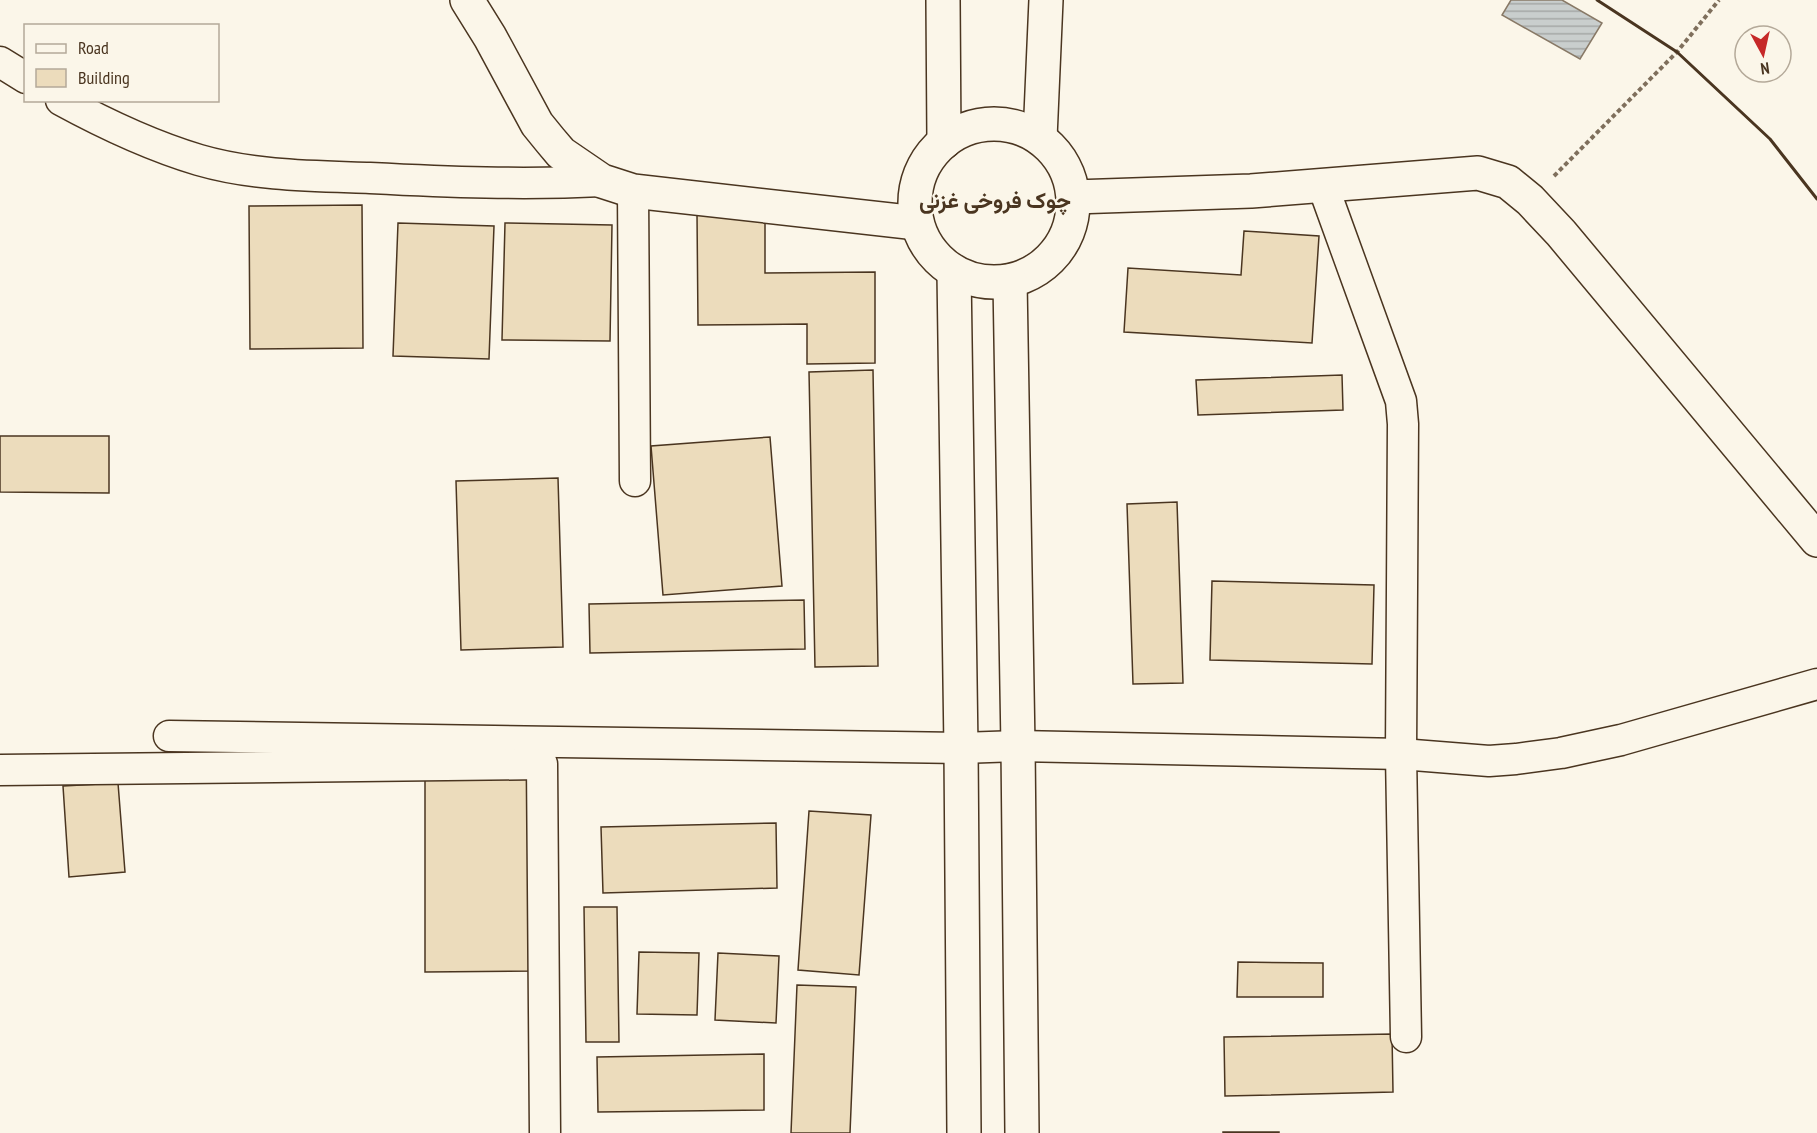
<svg xmlns="http://www.w3.org/2000/svg" width="1817" height="1133" font-family="'PT Sans Narrow',Vazirmatn,sans-serif">
	<style>
		.water { fill: url(#water-rules); stroke: #887966; stroke-width: 1.5 }
		.building { fill: #ecdcbc; stroke: #4a3520; stroke-width: 1.5 }
		.lines { fill: none; stroke-linecap: round; stroke-linejoin: round }
		.street-casing { stroke: #4a3520; stroke-width: 33 }
		.secondary-casing { stroke: #4a3520; stroke-width: 36 }
		.path { stroke: #7f6f5c; stroke-width: 4; stroke-dasharray: 4.5 3; stroke-linecap: butt }
		.street { stroke: #fbf6e9; stroke-width: 30 }
		.secondary { stroke: #fbf6e9; stroke-width: 33 }
		.wall { stroke: #4a3520; stroke-width: 3 }
		.labels { text-anchor: middle; stroke-width: 4.5; stroke-linejoin: round; paint-order: stroke }
		.district-label { font-size: 22px; font-weight: bold; fill: #4a3520; stroke: #fbf6e9 }
	</style>
	<defs>
		<pattern id="water-rules" width="6" height="5" patternUnits="userSpaceOnUse" patternTransform="scale(1.5)"><rect width="6" height="5" fill="#c9cecd"/><path d="M0 2.5h6" fill="none" stroke="#a5a8a6"/></pattern>
	</defs>
	<rect width="100%" height="100%" fill="#fbf6e9"/>
	<!-- water -->
	<path class="water" d="M1511,0H1562L1602,23L1580,59L1502,15Z"/>
	<!-- building -->
	<g class="building">
		<path d="M362,205L363,348L250,349L249,206Z"/>
		<path d="M697,214H765V273L875,272V363L807,364V324L698,325Z"/>
		<path d="M398,223L494,226L489,359L393,356Z"/>
		<path d="M505,223L612,225L610,341L502,340Z"/>
		<path d="M1244,231L1319,236L1312,343L1124,332L1128,268L1241,275Z"/>
		<path d="M873,370L878,666L815,667L809,372Z"/>
		<path d="M1342,375L1343,410L1198,415L1196,380Z"/>
		<path d="M0,436H109V493L0,492Z"/>
		<path d="M770,437L782,586L663,595L651,446Z"/>
		<path d="M558,478L563,647L461,650L456,481Z"/>
		<path d="M1177,502L1183,683L1133,684L1127,504Z"/>
		<path d="M1212,581L1374,585L1372,664L1210,660Z"/>
		<path d="M804,600L805,649L590,653L589,604Z"/>
		<path d="M534,776V971L425,972V777Z"/>
		<path d="M118,783L125,872L69,877L63,786Z"/>
		<path d="M809,811L871,815L859,975L798,970Z"/>
		<path d="M776,823L777,888L603,893L601,827Z"/>
		<path d="M584,907H617L619,1042H586Z"/>
		<path d="M639,952L699,953L697,1015L637,1014Z"/>
		<path d="M718,953L779,956L776,1023L715,1020Z"/>
		<path d="M1238,962L1323,963V997H1237Z"/>
		<path d="M797,985L856,987L850,1133H791Z"/>
		<path d="M1392,1034L1393,1092L1225,1096L1224,1037Z"/>
		<path d="M764,1054V1110L598,1112L597,1057Z"/>
		<rect x="1223" y="1132" width="56" height="1"/>
	</g>
	<g class="lines">
		<defs>
			<g id="street">
				<path d="M0,62L26,78"/>
				<path d="M61,100C105,124 152,146 199,160C254,176 313,176 370,178C447,182 524,185 602,181"/>
				<path d="M1323,186L1401,401L1403,424L1401,754L1406,1037"/>
				<path d="M633,191L635,481"/>
				<path d="M169,736L961,748L1018,746L1401,754L1489,761L1516,759L1561,753L1621,740L1817,684"/>
				<path d="M0,770L542,764L545,1133"/>
			</g>
			<g id="secondary">
				<path d="M467,0L490,37L537,124L550,140L561,153L602,181L633,191L917,223"/>
				<path d="M943,0L944,142"/>
				<circle cx="994" cy="203" r="79"/>
				<path d="M1040,138L1046,0"/>
				<path d="M1074,197L1251,191L1478,173L1508,182L1530,200L1561,233L1817,540"/>
				<path d="M954,272L961,748L964,1133"/>
				<path d="M1010,281L1018,746L1022,1133"/>
			</g>
		</defs>
		<!-- street casing -->
		<use href="#street" class="street-casing"/>
		<!-- secondary casing -->
		<use href="#secondary" class="secondary-casing"/>
		<!-- path -->
		<path class="path" d="M1554,176L1677,52L1719,0"/>
		<!-- street -->
		<use href="#street" class="street"/>
		<!-- secondary -->
		<use href="#secondary" class="secondary"/>
		<!-- wall -->
		<path class="wall" d="M1597,0L1677,52L1770,139L1817,199"/>
	</g>
	<g class="labels">
		<!-- district labels -->
		<g class="district-label">
			<text x="995" y="208">چوک فروخی غزنی</text>
		</g>
	</g>
	<!-- legend -->
	<rect x="24" y="24" width="195" height="78" fill="#fbf6e9" stroke="#b4a999" stroke-width="1.5"/>
	<rect x="36" y="44" width="30" height="9" fill="#fbf6e9" stroke="#b4a999" stroke-width="1.5"/>
	<text x="78" y="54" font-size="18" fill="#4a3520">Road</text>
	<rect x="36" y="69" width="30" height="18" fill="#ecdcbc" stroke="#b4a999" stroke-width="1.5"/>
	<text x="78" y="84" font-size="18" fill="#4a3520">Building</text>
	<!-- north arrow -->
	<g transform="translate(1763 54) rotate(172)"><circle r="28" fill="#fbf6e9" stroke="#b4a999" stroke-width="1.5"/>
	<path d="M0-4.5L10 22L0 15L-10 22Z" fill="#c62828"/>
	<text y="-9" font-size="16" font-weight="bold" text-anchor="middle" fill="#4a3520">N</text>
	</g>
</svg>
